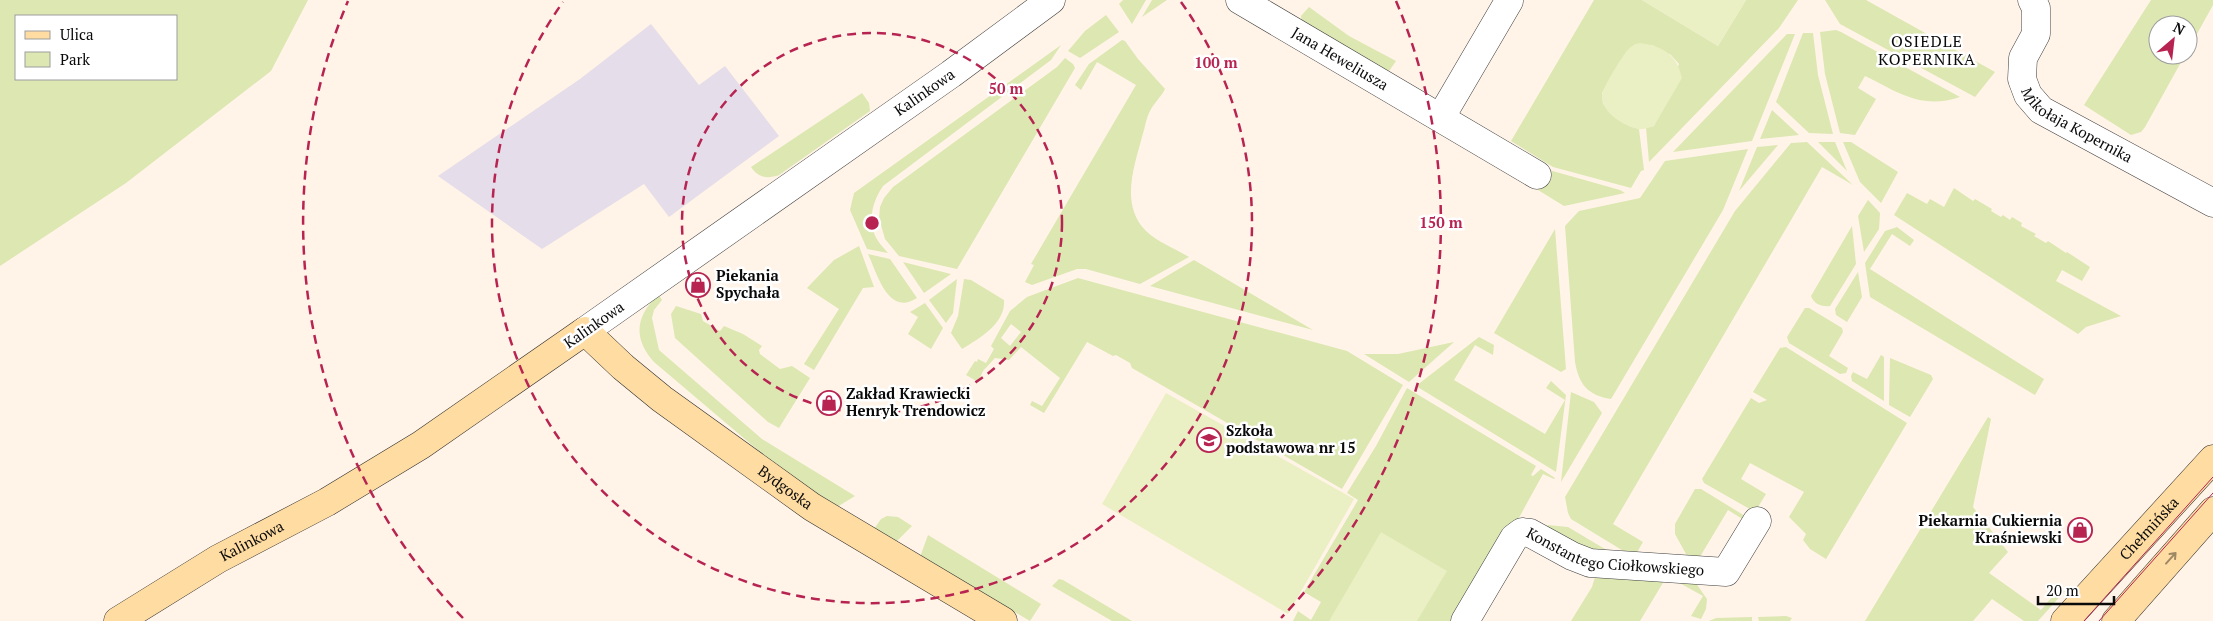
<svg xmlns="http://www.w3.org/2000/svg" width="2213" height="621" font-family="'PT Serif',serif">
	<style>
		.industrial { fill: #e5dde9 }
		.green { fill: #dce7b2; fill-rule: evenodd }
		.pitch { fill: #ebefc4 }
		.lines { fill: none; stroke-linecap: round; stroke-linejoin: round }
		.street-casing { stroke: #3d3d3d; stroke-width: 29 }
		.secondary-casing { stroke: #2c2c2c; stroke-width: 29 }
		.street { stroke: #fff; stroke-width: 28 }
		.secondary { stroke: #ffdca2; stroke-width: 28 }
		.tram { stroke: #b72452; stroke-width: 1 }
		.oneway { stroke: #9d8865 }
		.ring { fill: none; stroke: #b72452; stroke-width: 2.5; stroke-dasharray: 9 6 }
		.labels { text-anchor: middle; stroke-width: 5; stroke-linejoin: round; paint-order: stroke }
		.street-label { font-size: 15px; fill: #0a0a0a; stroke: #fff }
		.poi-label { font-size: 15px; font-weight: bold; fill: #0a0a0a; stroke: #fff; text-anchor: start }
		.neighbourhood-label { font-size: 16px; letter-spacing: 1px; fill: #0a0a0a; stroke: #fff }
		.centre { fill: #b72452; stroke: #fff; stroke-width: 2.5 }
		.ring-label { font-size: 15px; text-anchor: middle; font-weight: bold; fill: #b72452; stroke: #fff; stroke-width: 5; stroke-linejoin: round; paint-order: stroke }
	</style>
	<rect width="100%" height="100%" fill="#fff4e7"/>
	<!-- industrial -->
	<path class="industrial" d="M651,24L699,85L725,66L779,136L669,217L644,184L542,249L438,176L580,79Z"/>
	<!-- green -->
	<g class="green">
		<path d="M0,0H308L271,71L126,183L0,266ZM16,16H176V79H16Z"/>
		<path d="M1123,0H1146L1132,24L1119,4Z"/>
		<path d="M1152,0H1167L1142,17Z"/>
		<path d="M1594,0H1642L1718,46L1746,0H1798L1779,28L1649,162L1646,128L1654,126L1679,64L1671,55L1652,45L1627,51L1602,93L1603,104L1629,126L1639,129L1644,170L1641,171L1631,188L1553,167L1511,141Z"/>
		<path d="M1825,0H1866L1995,72L1975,97L1840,24Z"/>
		<path d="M2151,0H2213V5L2188,50V25H2158V55H2185L2145,127L2141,132L2131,135L2084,105Z"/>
		<path d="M1309,7L1349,36L1396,61L1387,74L1302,23L1301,16Z"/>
		<path d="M1106,15L1119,32L1080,58L1068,51L1085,31Z"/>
		<path d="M1836,30L1841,32L1960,97C1921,110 1898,92 1865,76L1858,88L1876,99L1855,135L1840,133L1825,74L1820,32Z"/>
		<path d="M1803,33H1813L1818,75L1833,134L1809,133L1776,102Z"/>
		<path d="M1787,34H1795L1752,141L1673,152Z"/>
		<path d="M1122,40L1125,41L1138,59L1165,89C1161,97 1154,103 1150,111C1146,118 1145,128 1142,137C1134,167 1120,205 1146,231C1157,242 1176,249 1189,257L1140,284L1086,269H1077L1032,285L1025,282L1034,265L1031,264L1136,85L1097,62L1081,90L1075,85L1089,64Z"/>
		<path d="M1061,45L1051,60L883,186C874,199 868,217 874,233C876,240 883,247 888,253L867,249L850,210L854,193Z"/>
		<path d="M1065,58L1073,64L1075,68L957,269L899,256L885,239L879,218L880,207L884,198L893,187L1057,67Z"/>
		<path d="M862,93L869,103L870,111L779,175C768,179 758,178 751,167Z"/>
		<path d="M1772,110L1799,135L1760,139Z"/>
		<path d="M1807,142L1853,185L1822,167L1613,524L1643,542L1636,554L1632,552L1630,555L1571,519L1568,513L1565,497L1735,211L1791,143Z"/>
		<path d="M1818,142H1835L1847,171Z"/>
		<path d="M1843,142H1851L1898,172L1881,203L1860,182Z"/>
		<path d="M1778,145L1739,191L1757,147Z"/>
		<path d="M1748,149L1723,210L1611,399C1587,395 1579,384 1575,362L1565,226L1579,211L1640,198L1665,161Z"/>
		<path d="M1549,170L1620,190L1625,193L1564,206L1538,190Z"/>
		<path d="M1954,188L1973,201L1975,199L1992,209L1991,211L2001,217L2003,215L2010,220L2012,217L2022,223L2021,226L2036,234L2034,236L2046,243L2048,241L2066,253L2067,252L2090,267L2082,281L2062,270L2056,281L2121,316L2086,327L2078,334L1894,215L1907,193L1927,204L1930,199L1944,207Z"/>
		<path d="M1868,200L1880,213L1879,229L1864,252L1858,216Z"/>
		<path d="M1852,226L1856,264L1830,306C1821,307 1814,304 1811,296Z"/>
		<path d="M1897,227L1914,240L1910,246L1892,234L1870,269L2044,379L2035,395L1870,297L1865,263L1885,231Z"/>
		<path d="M1555,229L1566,369L1561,372L1494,333Z"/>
		<path d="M859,246L874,287L863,288L814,370L804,364L839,309L807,288L834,260Z"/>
		<path d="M868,254L890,259L917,298C888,317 877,273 868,254Z"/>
		<path d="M1194,260L1313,330L1150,286Z"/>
		<path d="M903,262L951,274L924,293Z"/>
		<path d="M1858,272L1862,297L1847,322L1836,315L1835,309Z"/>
		<path d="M1078,278L1347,351L1403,385L1342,489L1132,368L1130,363L1116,355L1113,356L1087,342L1044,413L1030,405L1032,401L1042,406L1060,378L1021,347L1009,360L995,358L983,371L978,382L966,375L975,361L977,362L978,359L986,363L994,349L991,346L1010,311L1027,297ZM1011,324L1021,332L1010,346L1001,338Z"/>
		<path d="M957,279L953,313L946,323L929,300Z"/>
		<path d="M964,279L971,280L1004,300C1006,323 980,338 962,349L951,333L958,316Z"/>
		<path d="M659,295L662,300L654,310L652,318L659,350L762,439L855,496L837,507L779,468L654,362C633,339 635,315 659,295Z"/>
		<path d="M925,303L943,328L931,349L908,334L918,317L910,312Z"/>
		<path d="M676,306L701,314L703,321L720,331L724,326L743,334L762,346L759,350L760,354L780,369L792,366L810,378L779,428L768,422L675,338L671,314Z"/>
		<path d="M1805,308H1809L1842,328L1843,332L1829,356L1848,368L1846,373L1840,374L1789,343L1787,337Z"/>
		<path d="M1479,337L1494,345L1493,355L1475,345L1454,380L1545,434L1565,400L1546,388L1551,381L1566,395L1556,472L1416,386Z"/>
		<path d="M1454,342L1409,382L1364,354H1398Z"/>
		<path d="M1786,347L1907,423L1826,559L1810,549L1803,540L1806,534L1789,517L1804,492L1750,463L1741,479L1766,494L1755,512L1704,483L1702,479L1751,398L1759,403L1767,400L1753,392L1780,348Z"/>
		<path d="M1881,355L1884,357V401L1852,381L1851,376L1853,372L1867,379Z"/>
		<path d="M1890,358L1931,375L1933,379L1910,417L1889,405Z"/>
		<path d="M1407,388L1536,466L1531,475L1533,476L1541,469L1555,478L1554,479L1543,474L1515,525H1508L1451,621H1293L1298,611L1311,620L1321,602L1304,592L1358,500L1347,493L1376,446Z"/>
		<path d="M1571,392L1594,402L1602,413L1561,482Z"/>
		<path d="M1988,417L1991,419L1990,424L1973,507L2008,552L1989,573L2041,610L2058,590L2065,591L2038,621H2024L1992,599L1973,621H1865Z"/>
		<path d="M1695,489H1701L1745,516L1744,520L1728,510L1695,565L1691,563L1675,534V524Z"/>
		<path d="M887,516L898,517L912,526L896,542L874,529L881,519Z"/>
		<path d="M1548,525L1568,527L1620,558L1591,554L1545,531Z"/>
		<path d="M928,535L1041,604L1030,621L920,557Z"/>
		<path d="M1609,572L1660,574L1693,579L1707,599L1706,609L1701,619L1691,616L1703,596L1667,576L1640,621H1571L1592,587L1595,577Z"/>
		<path d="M1059,579L1063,580L1132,621H1112L1052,586Z"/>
		<path d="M1786,616L1792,618L1790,621H1759L1758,617Z"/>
		<path d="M1752,617V621H1709L1716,618Z"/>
	</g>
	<!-- pitch -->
	<g class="pitch">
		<path d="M1642,0H1746L1718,46Z"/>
		<path d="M1640,43C1663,46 1677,55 1682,78L1654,126C1650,127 1644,130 1639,129C1624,126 1601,113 1602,95C1603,87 1621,58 1627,51C1630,47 1634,44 1640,43Z"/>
		<path d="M1166,393L1354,499L1288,614L1102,504Z"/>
		<path d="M1381,532L1447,571L1417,621H1329Z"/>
	</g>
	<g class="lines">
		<defs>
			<g id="street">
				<path id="s1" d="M1240,0L1537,175"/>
				<path id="s2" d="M2032,0L2036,8V34L2023,58L2022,79L2028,95L2041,110L2213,203"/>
				<path d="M1441,117L1509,1"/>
				<path id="s3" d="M585,331L951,74L1051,0"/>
				<path id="s4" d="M1465,621L1514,538L1522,532L1530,533L1572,556L1590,563L1726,572L1757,521"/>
			</g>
			<g id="secondary">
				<path id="s5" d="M118,621L218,559L327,502L421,445L585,331L623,367L662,399L812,507L1003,621"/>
				<path id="s6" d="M2065,621L2213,459"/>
				<path d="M2116,621L2213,511"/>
			</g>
		</defs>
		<!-- street casing -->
		<use href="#street" class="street-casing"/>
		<!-- secondary casing -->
		<use href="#secondary" class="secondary-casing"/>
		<!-- street -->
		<use href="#street" class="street"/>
		<!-- secondary -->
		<use href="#secondary" class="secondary"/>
		<!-- tram -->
		<g class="tram">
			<path d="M2084,621L2213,477"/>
			<path d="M2099,621L2213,493"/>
		</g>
	</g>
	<!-- one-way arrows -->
	<defs><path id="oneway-shaft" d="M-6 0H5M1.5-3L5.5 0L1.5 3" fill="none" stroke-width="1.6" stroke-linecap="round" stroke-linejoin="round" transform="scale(1.25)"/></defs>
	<use class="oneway" href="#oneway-shaft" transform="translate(2171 558) rotate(-48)"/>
	<!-- distance rings -->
	<g class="ring">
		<circle cx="872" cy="223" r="190"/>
		<path d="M1181 2A380 380 0 1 1 563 2"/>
		<path d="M463 618A569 569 0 0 1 348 1M1396 1A569 569 0 0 1 1281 618"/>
	</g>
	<!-- icons -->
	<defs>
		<symbol id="shop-ring" viewBox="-11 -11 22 22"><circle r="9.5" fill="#fff" stroke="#b72452" stroke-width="1.5"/><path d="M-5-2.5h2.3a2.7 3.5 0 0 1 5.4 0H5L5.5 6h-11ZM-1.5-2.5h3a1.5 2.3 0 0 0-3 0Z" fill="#b72452"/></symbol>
		<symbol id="school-ring" viewBox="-11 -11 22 22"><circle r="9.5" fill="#fff" stroke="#b72452" stroke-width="1.5"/><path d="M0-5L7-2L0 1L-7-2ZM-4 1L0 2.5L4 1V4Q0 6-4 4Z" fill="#b72452"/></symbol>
	</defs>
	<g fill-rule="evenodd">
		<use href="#shop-ring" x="684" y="271" width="28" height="28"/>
		<use href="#shop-ring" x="815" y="389" width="28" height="28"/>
		<use href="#school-ring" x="1195" y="426" width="28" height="28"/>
		<use href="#shop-ring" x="2066" y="516" width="28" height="28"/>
	</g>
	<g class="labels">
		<!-- street labels -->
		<g class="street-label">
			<text dy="5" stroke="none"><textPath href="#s1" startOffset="116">Jana Heweliusza</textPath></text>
			<text dy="5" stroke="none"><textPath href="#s3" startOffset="415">Kalinkowa</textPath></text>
			<text dy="5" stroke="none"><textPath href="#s2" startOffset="158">Mikołaja Kopernika</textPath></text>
			<text transform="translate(594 325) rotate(-35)" y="5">Kalinkowa</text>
			<text dy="5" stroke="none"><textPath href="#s5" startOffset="805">Bydgoska</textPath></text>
			<text dy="5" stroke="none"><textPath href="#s6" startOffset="125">Chełmińska</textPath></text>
			<text dy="5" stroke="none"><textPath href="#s5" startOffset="156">Kalinkowa</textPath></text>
			<text dy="5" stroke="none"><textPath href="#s4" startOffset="204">Konstantego Ciołkowskiego</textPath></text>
		</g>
		<!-- poi labels -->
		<g class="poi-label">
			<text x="716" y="281">Piekania<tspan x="716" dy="17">Spychała</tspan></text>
			<text x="846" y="399">Zakład Krawiecki<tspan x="846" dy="17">Henryk Trendowicz</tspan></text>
			<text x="1226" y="436">Szkoła<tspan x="1226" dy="17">podstawowa nr 15</tspan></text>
			<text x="2062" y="526" text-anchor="end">Piekarnia Cukiernia<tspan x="2062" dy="17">Kraśniewski</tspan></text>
		</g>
		<!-- neighbourhood labels -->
		<g class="neighbourhood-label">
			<text x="1927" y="47">OSIEDLE<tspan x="1927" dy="18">KOPERNIKA</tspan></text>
		</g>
	</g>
	<circle cx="872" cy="223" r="8" class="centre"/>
	<g class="ring-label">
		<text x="1216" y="68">100 m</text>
		<text x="1006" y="94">50 m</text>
		<text x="1441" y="228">150 m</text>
	</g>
	<!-- legend -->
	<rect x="15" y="15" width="162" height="65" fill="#ffffff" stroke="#9d9d9d"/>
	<rect x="25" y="31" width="25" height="8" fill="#ffdca2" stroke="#9d9d9d"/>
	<text x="60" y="40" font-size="15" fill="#0a0a0a">Ulica</text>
	<rect x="25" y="52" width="25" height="15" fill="#dce7b2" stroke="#9d9d9d"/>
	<text x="60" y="65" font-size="15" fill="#0a0a0a">Park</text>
	<!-- north arrow -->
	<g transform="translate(2173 40) rotate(28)"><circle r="24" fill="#ffffff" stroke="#9d9d9d"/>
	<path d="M0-4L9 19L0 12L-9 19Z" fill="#b72452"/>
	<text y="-8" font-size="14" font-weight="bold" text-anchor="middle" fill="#0a0a0a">N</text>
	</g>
	<!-- scale -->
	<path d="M2038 596v8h76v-8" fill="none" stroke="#0a0a0a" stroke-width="2.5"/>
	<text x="2046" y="596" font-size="15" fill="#0a0a0a" stroke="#ffffff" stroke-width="4" paint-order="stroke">20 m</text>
</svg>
